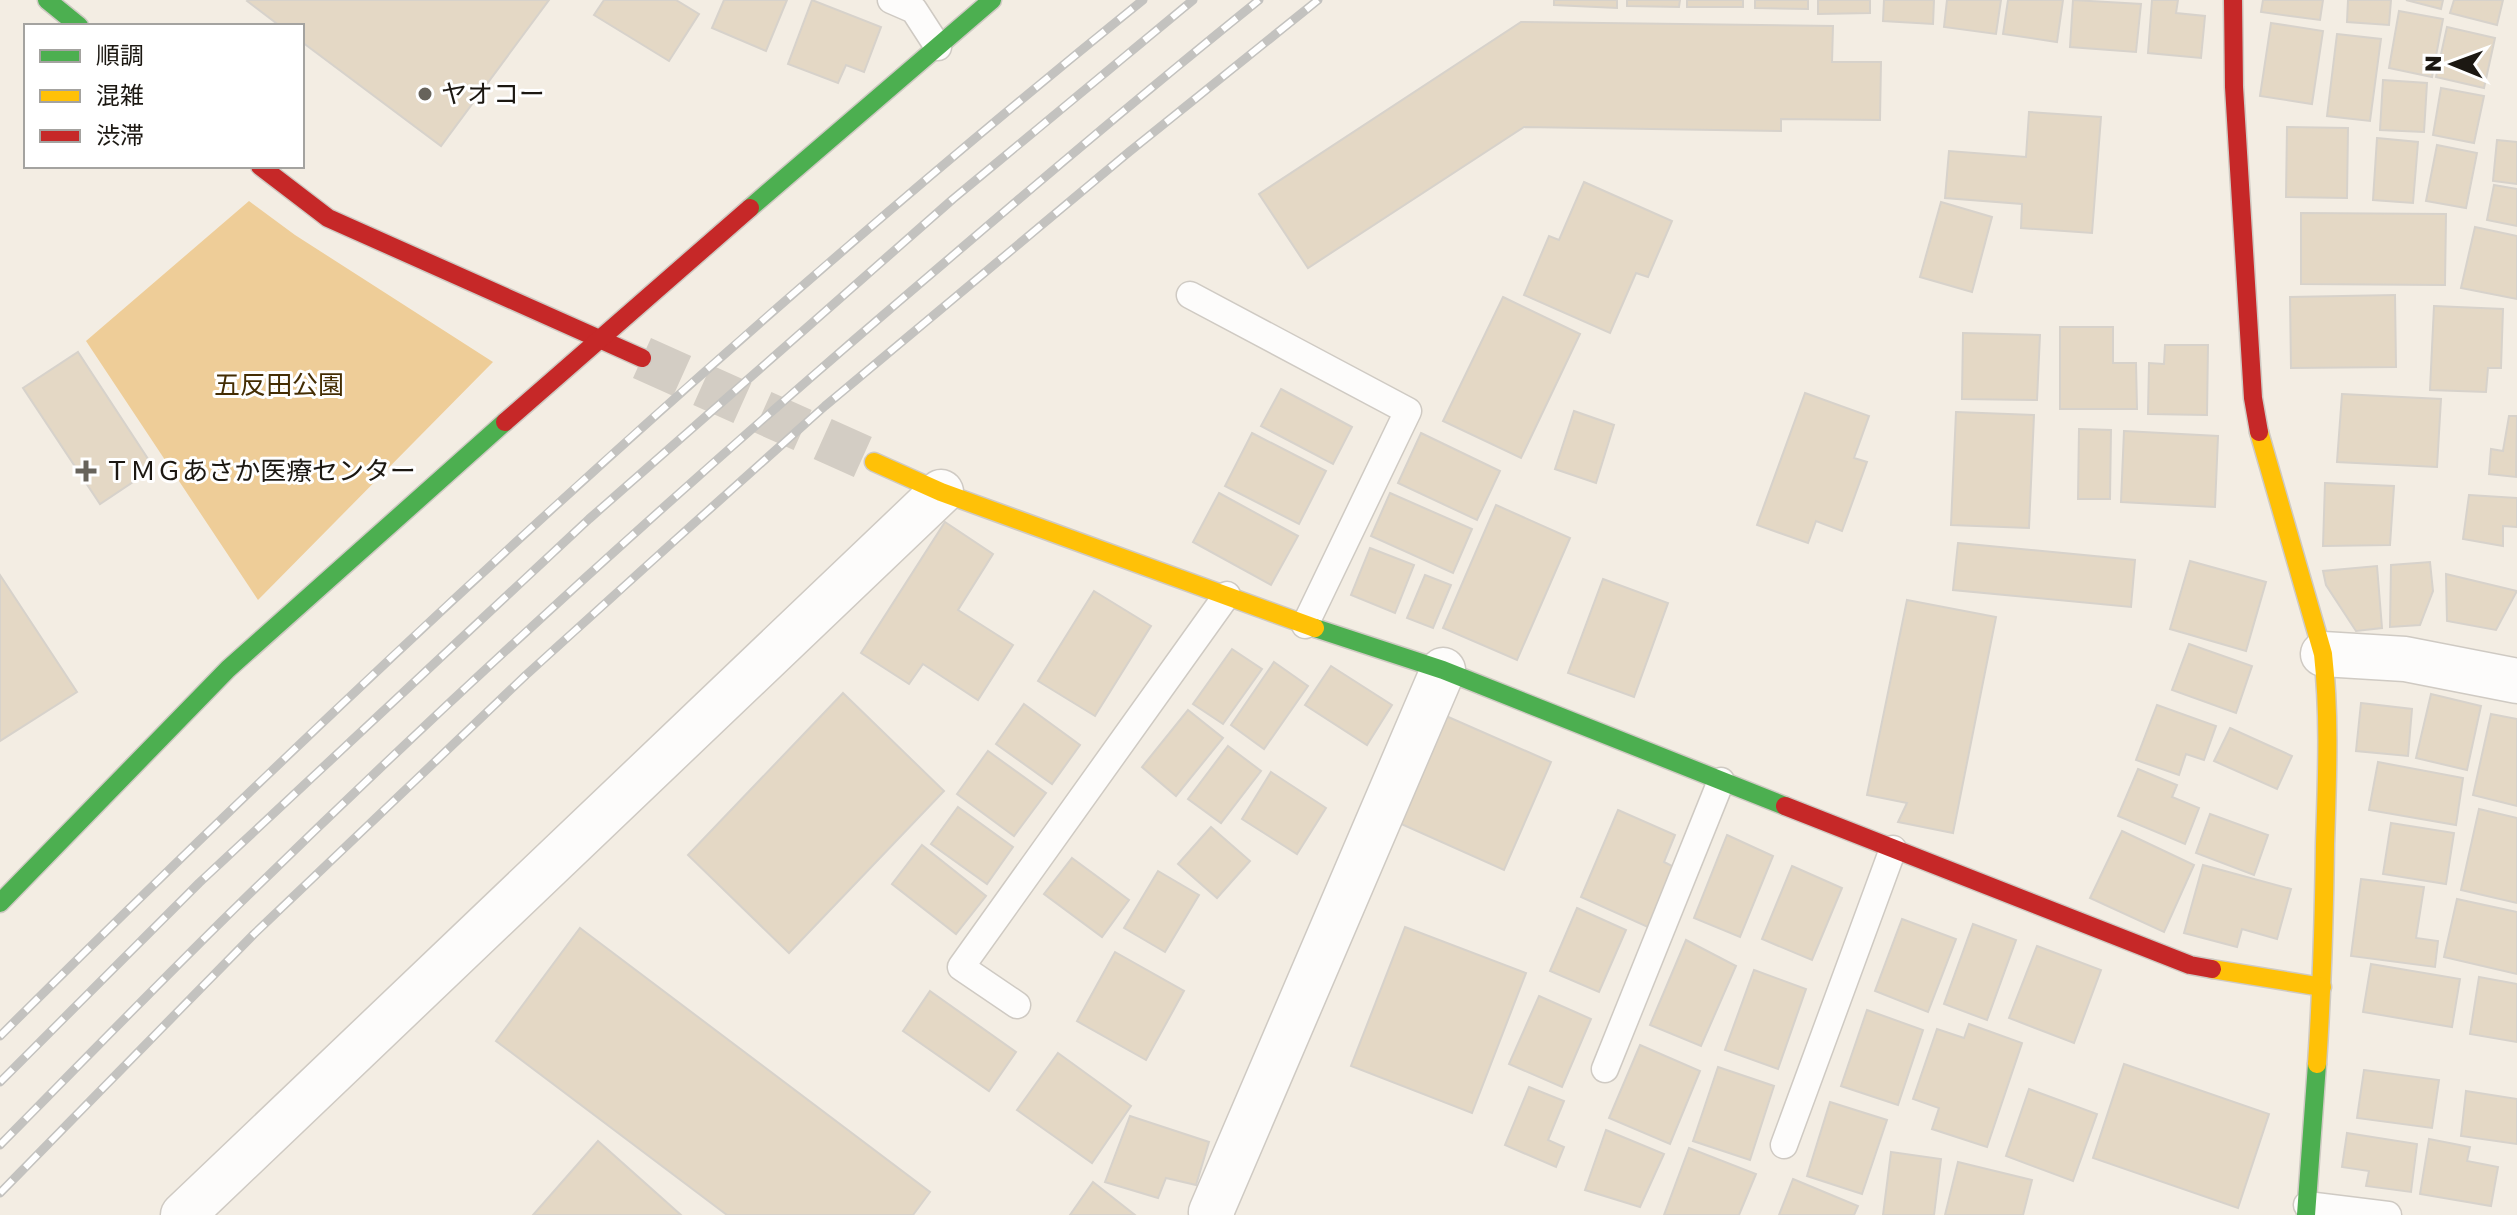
<svg xmlns="http://www.w3.org/2000/svg" width="2517" height="1215" font-family="'Golos Text','Noto Sans JP',sans-serif">
	<style>
		.green { fill: #eecd98 }
		.building { fill: #e4d8c5; stroke: #d7d2cb; stroke-width: 2 }
		.lines { fill: none; stroke-linecap: round; stroke-linejoin: round }
		.street-tunnel { stroke: #d3cdc4; stroke-width: 44; stroke-dasharray: 44 22; stroke-linecap: butt }
		.lane-casing { stroke: #cfcac3; stroke-width: 29 }
		.street-casing { stroke: #cfcac3; stroke-width: 47 }
		.fast-casing { stroke: #cfcac3; stroke-width: 21 }
		.slow-casing { stroke: #cfcac3; stroke-width: 21 }
		.jam-casing { stroke: #cfcac3; stroke-width: 21 }
		.lane { stroke: #fdfcfb; stroke-width: 26 }
		.street { stroke: #fdfcfb; stroke-width: 44 }
		.fast { stroke: #4caf50; stroke-width: 18 }
		.slow { stroke: #ffc107; stroke-width: 18 }
		.jam { stroke: #c62828; stroke-width: 18 }
		.rail-casing { stroke: #c3c2bf; stroke-width: 9 }
		.rail { stroke: #fff; stroke-width: 6; stroke-dasharray: 18; stroke-linecap: butt }
		.poi-dot { fill: #67635b; stroke: #fff; stroke-width: 3 }
		.labels { text-anchor: middle; stroke-width: 6; stroke-linejoin: round; paint-order: stroke }
		.poi-label { font-size: 26px; fill: #1c1812; stroke: #fff; text-anchor: start }
		.park-label { font-size: 26px; fill: #442d03; stroke: #fff }
	</style>
	<rect width="100%" height="100%" fill="#f3ede3"/>
	<!-- green -->
	<path class="green" d="M249,201L295,235L493,362L258,600L86,341Z"/>
	<!-- building -->
	<g class="building">
		<path d="M248,0H549L441,146L302,42V26H280L247,1Z"/>
		<path d="M604,0H676L699,14L669,61L594,15Z"/>
		<path d="M724,0H787L766,51L712,28Z"/>
		<path d="M812,0L881,27L864,72L846,65L838,83L788,64Z"/>
		<path d="M1554,0H1617V8L1554,5Z"/>
		<path d="M1627,0H1680L1679,7L1627,6Z"/>
		<rect x="1687" y="0" width="56" height="7"/>
		<path d="M1755,0H1808V9L1755,8Z"/>
		<path d="M1818,0H1870V13L1818,14Z"/>
		<path d="M1884,0H1934L1933,24L1883,21Z"/>
		<path d="M1947,0H2001L1996,34L1944,27Z"/>
		<path d="M2008,0H2063L2057,42L2003,34Z"/>
		<path d="M2073,0L2141,4L2136,52L2070,47Z"/>
		<path d="M2152,0H2178L2176,13L2205,16L2201,58L2148,53Z"/>
		<path d="M2263,0H2323L2320,20L2261,12Z"/>
		<path d="M2348,0H2391L2389,25L2347,22Z"/>
		<path d="M2406,0H2443L2441,9Z"/>
		<path d="M2454,0H2503L2497,25L2450,13Z"/>
		<path d="M2399,11L2443,19L2432,77L2389,68Z"/>
		<path d="M1521,22L1833,26L1832,62H1881L1880,120L1781,119V131L1524,127L1308,268L1259,194Z"/>
		<path d="M2271,23L2323,31L2312,104L2260,96Z"/>
		<path d="M2447,27L2495,38L2484,88L2436,77Z"/>
		<path d="M2337,34L2381,39L2370,121L2327,116Z"/>
		<path d="M2383,80L2427,83L2424,132L2380,130Z"/>
		<path d="M2441,88L2484,96L2474,143L2433,135Z"/>
		<path d="M2029,112L2101,117L2092,233L2021,228L2022,204L1945,198L1949,151L2026,157Z"/>
		<path d="M2287,127L2348,128L2347,198L2286,197Z"/>
		<path d="M2377,138L2418,142L2413,203L2373,200Z"/>
		<path d="M2497,140L2517,142V184L2493,181Z"/>
		<path d="M2437,145L2477,153L2466,208L2426,201Z"/>
		<path d="M1584,182L1672,221L1648,277L1636,273L1610,333L1524,295L1549,236L1559,240Z"/>
		<path d="M2494,185L2517,189V226L2487,220Z"/>
		<path d="M1941,202L1992,217L1972,292L1920,277Z"/>
		<path d="M2301,213L2446,214L2445,285L2301,284Z"/>
		<path d="M2475,227L2517,236V299L2461,288Z"/>
		<path d="M2395,295L2396,367L2291,368L2290,297Z"/>
		<path d="M1503,297L1580,334L1521,458L1443,421Z"/>
		<path d="M2434,306L2503,309L2501,368H2488L2486,392L2430,390Z"/>
		<path d="M2060,327H2113V363H2136L2137,409H2060Z"/>
		<path d="M1963,333L2040,335L2037,400L1962,399Z"/>
		<path d="M2165,345H2208L2207,415L2148,414L2149,363L2164,364Z"/>
		<path d="M78,352L154,468L100,504L23,388Z"/>
		<path d="M1281,389L1352,427L1333,464L1261,426Z"/>
		<path d="M1805,393L1869,416L1854,458L1867,462L1842,531L1816,521L1808,543L1757,525Z"/>
		<path d="M2342,394L2441,399L2437,467L2337,462Z"/>
		<path d="M1574,411L1614,425L1596,483L1555,469Z"/>
		<path d="M1956,412L2034,415L2029,528L1951,525Z"/>
		<path d="M2509,416H2517L2516,477L2489,474L2491,449L2503,451Z"/>
		<path d="M2079,429L2111,430L2110,499H2078Z"/>
		<path d="M2124,431L2218,436L2215,507L2121,502Z"/>
		<path d="M1252,433L1326,471L1299,524L1225,486Z"/>
		<path d="M1421,433L1500,471L1477,520L1398,483Z"/>
		<path d="M2325,483L2394,486L2390,545L2323,546Z"/>
		<path d="M1219,493L1298,536L1271,585L1193,542Z"/>
		<path d="M1390,493L1472,529L1453,573L1371,536Z"/>
		<path d="M2469,495L2517,498V527L2503,526V546L2463,539Z"/>
		<path d="M1496,505L1570,538L1517,660L1443,628Z"/>
		<path d="M945,522L993,554L958,610L1013,645L978,700L923,664L909,684L861,653Z"/>
		<path d="M1958,543L2135,560L2131,607L1953,590Z"/>
		<path d="M1370,548L1414,565L1395,613L1351,595Z"/>
		<path d="M2190,561L2266,582L2246,651L2170,629Z"/>
		<path d="M2430,562L2433,591L2420,625L2390,627L2391,565Z"/>
		<path d="M2377,566L2382,628L2356,631L2326,585L2323,571Z"/>
		<path d="M2446,574L2517,591L2496,630L2447,621Z"/>
		<path d="M0,575L77,692L0,741Z"/>
		<path d="M1425,575L1451,585L1433,628L1407,618Z"/>
		<path d="M1603,579L1668,603L1634,697L1568,673Z"/>
		<path d="M1094,591L1151,626L1095,716L1038,681Z"/>
		<path d="M1907,600L1996,617L1953,833L1898,822L1907,803L1867,795Z"/>
		<path d="M2189,644L2252,666L2236,713L2172,690Z"/>
		<path d="M1232,649L1262,669L1223,724L1193,704Z"/>
		<path d="M1274,662L1308,686L1264,749L1231,725Z"/>
		<path d="M1331,666L1392,705L1367,745L1305,705Z"/>
		<path d="M843,693L944,791L789,953L688,855Z"/>
		<path d="M2431,694L2481,706L2467,770L2416,758Z"/>
		<path d="M2361,703L2412,709L2408,756L2356,751Z"/>
		<path d="M1024,704L1080,745L1052,784L996,744Z"/>
		<path d="M2157,705L2216,726L2204,760L2186,754L2179,775L2136,760Z"/>
		<path d="M1188,710L1223,738L1176,796L1142,767Z"/>
		<path d="M2491,714L2517,719V806L2473,795Z"/>
		<path d="M1446,716L1551,762L1504,870L1399,823Z"/>
		<path d="M2230,728L2292,756L2277,789L2214,761Z"/>
		<path d="M1228,746L1261,771L1221,823L1188,799Z"/>
		<path d="M988,751L1046,793L1014,836L957,794Z"/>
		<path d="M2378,762L2463,778L2456,825L2369,810Z"/>
		<path d="M2138,769L2177,785L2172,797L2199,808L2185,844L2118,816Z"/>
		<path d="M1271,772L1326,808L1297,854L1242,819Z"/>
		<path d="M958,807L1013,847L987,884L931,844Z"/>
		<path d="M2479,809L2517,818V903L2461,890Z"/>
		<path d="M1618,810L1675,835L1664,862L1676,868L1650,928L1581,897Z"/>
		<path d="M2210,814L2268,835L2254,875L2196,853Z"/>
		<path d="M2391,823L2454,833L2446,884L2383,874Z"/>
		<path d="M1211,827L1250,861L1217,898L1178,864Z"/>
		<path d="M2122,831L2194,865L2164,932L2090,898Z"/>
		<path d="M1727,835L1773,856L1740,937L1694,918Z"/>
		<path d="M922,845L986,896L956,934L892,884Z"/>
		<path d="M1072,858L1129,900L1102,937L1044,894Z"/>
		<path d="M2203,865L2291,889L2277,939L2242,929L2237,947L2184,933Z"/>
		<path d="M1792,866L1842,888L1812,960L1762,939Z"/>
		<path d="M1158,871L1199,895L1165,952L1124,928Z"/>
		<path d="M2361,879L2424,887L2416,938L2438,941L2435,967L2351,956Z"/>
		<path d="M2457,899L2517,912V974L2444,957Z"/>
		<path d="M1577,908L1626,930L1599,992L1550,971Z"/>
		<path d="M1902,919L1956,939L1928,1012L1875,991Z"/>
		<path d="M1973,924L2016,940L1987,1020L1944,1004Z"/>
		<path d="M1405,927L1526,973L1472,1113L1351,1066Z"/>
		<path d="M580,928L930,1192L913,1215H727L496,1041Z"/>
		<path d="M1686,940L1736,966L1701,1046L1650,1025Z"/>
		<path d="M2037,946L2101,970L2074,1043L2009,1018Z"/>
		<path d="M1115,952L1184,991L1146,1060L1077,1021Z"/>
		<path d="M2371,964L2460,979L2452,1027L2363,1012Z"/>
		<path d="M1754,970L1806,989L1778,1069L1725,1050Z"/>
		<path d="M2479,977L2517,984V1042L2470,1034Z"/>
		<path d="M930,991L1016,1052L989,1091L903,1031Z"/>
		<path d="M1539,996L1591,1019L1562,1087L1509,1064Z"/>
		<path d="M1867,1010L1923,1030L1898,1105L1841,1086Z"/>
		<path d="M1969,1024L2022,1043L1987,1147L1932,1129L1939,1108L1913,1099L1937,1029L1964,1038Z"/>
		<path d="M1640,1045L1700,1071L1670,1144L1609,1118Z"/>
		<path d="M1058,1053L1131,1106L1092,1163L1017,1110Z"/>
		<path d="M2124,1064L2269,1114L2238,1208L2093,1158Z"/>
		<path d="M1718,1067L1774,1086L1750,1160L1693,1141Z"/>
		<path d="M2364,1070L2439,1080L2432,1128L2357,1118Z"/>
		<path d="M1529,1087L1564,1101L1548,1140L1564,1147L1556,1167L1505,1145Z"/>
		<path d="M2029,1089L2097,1114L2073,1181L2006,1156Z"/>
		<path d="M2466,1091L2517,1099V1144L2461,1136Z"/>
		<path d="M1830,1102L1887,1120L1862,1194L1807,1176Z"/>
		<path d="M1130,1116L1209,1142L1196,1185L1166,1178L1158,1198L1105,1182Z"/>
		<path d="M1606,1130L1664,1154L1640,1207L1585,1190Z"/>
		<path d="M2347,1133L2417,1144L2411,1192L2366,1186L2369,1171L2342,1167Z"/>
		<path d="M2429,1139L2470,1147L2467,1161L2498,1167L2491,1206L2420,1194Z"/>
		<path d="M598,1141L681,1215H533Z"/>
		<path d="M1689,1148L1756,1174L1739,1215H1664Z"/>
		<path d="M1891,1152L1941,1159L1934,1215H1883Z"/>
		<path d="M1958,1162L2032,1180L2023,1215H1945Z"/>
		<path d="M1793,1179L1858,1206L1854,1215H1779Z"/>
		<path d="M1093,1182L1135,1215H1070Z"/>
	</g>
	<g class="lines">
		<!-- street-tunnel -->
		<path class="street-tunnel" d="M642,358L874,462"/>
		<defs>
			<g id="lane">
				<path d="M891,0L914,10L938,47"/>
				<path d="M1190,295L1408,411L1305,625"/>
				<path d="M1017,1005L961,967L1227,595"/>
				<path d="M1605,1069L1721,781"/>
				<path d="M1784,1145L1893,849"/>
				<path d="M2307,1205L2388,1215"/>
			</g>
			<g id="street">
				<path d="M2323,654L2405,659L2517,681"/>
				<path d="M183,1215L941,492"/>
				<path d="M1212,1215L1211,1212L1443,670"/>
			</g>
			<g id="fast">
				<path d="M47,0L79,26"/>
				<path d="M750,208L992,0"/>
				<path d="M1315,628L1443,670L1785,806"/>
				<path d="M0,903L228,669L505,422"/>
				<path d="M2306,1215L2317,1064"/>
			</g>
			<g id="slow">
				<path d="M2259,432L2323,654C2330,717 2327,780 2325,844C2324,917 2322,990 2317,1064"/>
				<path d="M874,462L941,492L1315,628"/>
				<path d="M2212,969L2322,987"/>
			</g>
			<g id="jam">
				<path d="M2233,0L2234,87L2253,398L2259,432"/>
				<path d="M260,166L328,218L642,358"/>
				<path d="M505,422L750,208"/>
				<path d="M1785,806L2190,965L2212,969"/>
			</g>
		</defs>
		<!-- lane casing -->
		<use href="#lane" class="lane-casing"/>
		<!-- street casing -->
		<use href="#street" class="street-casing"/>
		<!-- fast casing -->
		<use href="#fast" class="fast-casing"/>
		<!-- slow casing -->
		<use href="#slow" class="slow-casing"/>
		<!-- jam casing -->
		<use href="#jam" class="jam-casing"/>
		<!-- lane -->
		<use href="#lane" class="lane"/>
		<!-- street -->
		<use href="#street" class="street"/>
		<!-- fast -->
		<use href="#fast" class="fast"/>
		<!-- slow -->
		<use href="#slow" class="slow"/>
		<!-- jam -->
		<use href="#jam" class="jam"/>
		<defs>
			<g id="rail">
				<path d="M0,1036C364,674 743,323 1143,0"/>
				<path d="M0,1082L199,883L589,519L953,199L1193,0"/>
				<path d="M0,1145C76,1068 152,990 229,914C459,688 698,472 944,263C1048,174 1152,86 1259,0"/>
				<path d="M0,1193L254,934L526,675L673,542L825,406L1129,152L1318,0"/>
			</g>
		</defs>
		<!-- rail casing -->
		<use href="#rail" class="rail-casing"/>
		<!-- rail -->
		<use href="#rail" class="rail"/>
	</g>
	<!-- markers -->
	<g class="poi-dot">
		<circle cx="425" cy="94" r="8"/>
		<path d="M82 459h8v8h8v8h-8v8h-8v-8h-8v-8h8z"/>
	</g>
	<g class="labels">
		<!-- poi labels -->
		<g class="poi-label">
			<text x="441" y="103">ヤオコー</text>
			<text x="104" y="480">ＴＭＧあさか医療センター</text>
		</g>
		<!-- park labels -->
		<g class="park-label">
			<text x="279" y="394">五反田公園</text>
		</g>
	</g>
	<!-- legend -->
	<rect x="24" y="24" width="280" height="144" fill="#ffffff" stroke="#a4a3a0" stroke-width="2"/>
	<rect x="40" y="50" width="40" height="12" fill="#4caf50" stroke="#a4a3a0" stroke-width="2"/>
	<text x="96" y="64" font-size="24" fill="#1c1812">順調</text>
	<rect x="40" y="90" width="40" height="12" fill="#ffc107" stroke="#a4a3a0" stroke-width="2"/>
	<text x="96" y="104" font-size="24" fill="#1c1812">混雑</text>
	<rect x="40" y="130" width="40" height="12" fill="#c62828" stroke="#a4a3a0" stroke-width="2"/>
	<text x="96" y="144" font-size="24" fill="#1c1812">渋滞</text>
	<!-- north arrow -->
	<g transform="translate(2453 64) rotate(271)" stroke="#ffffff" stroke-width="6" paint-order="stroke">
	<path d="M0-6L14 30L0 20L-14 30Z" fill="#1c1812"/>
	<text y="-12" font-size="22" font-weight="bold" text-anchor="middle" fill="#1c1812">N</text>
	</g>
</svg>
